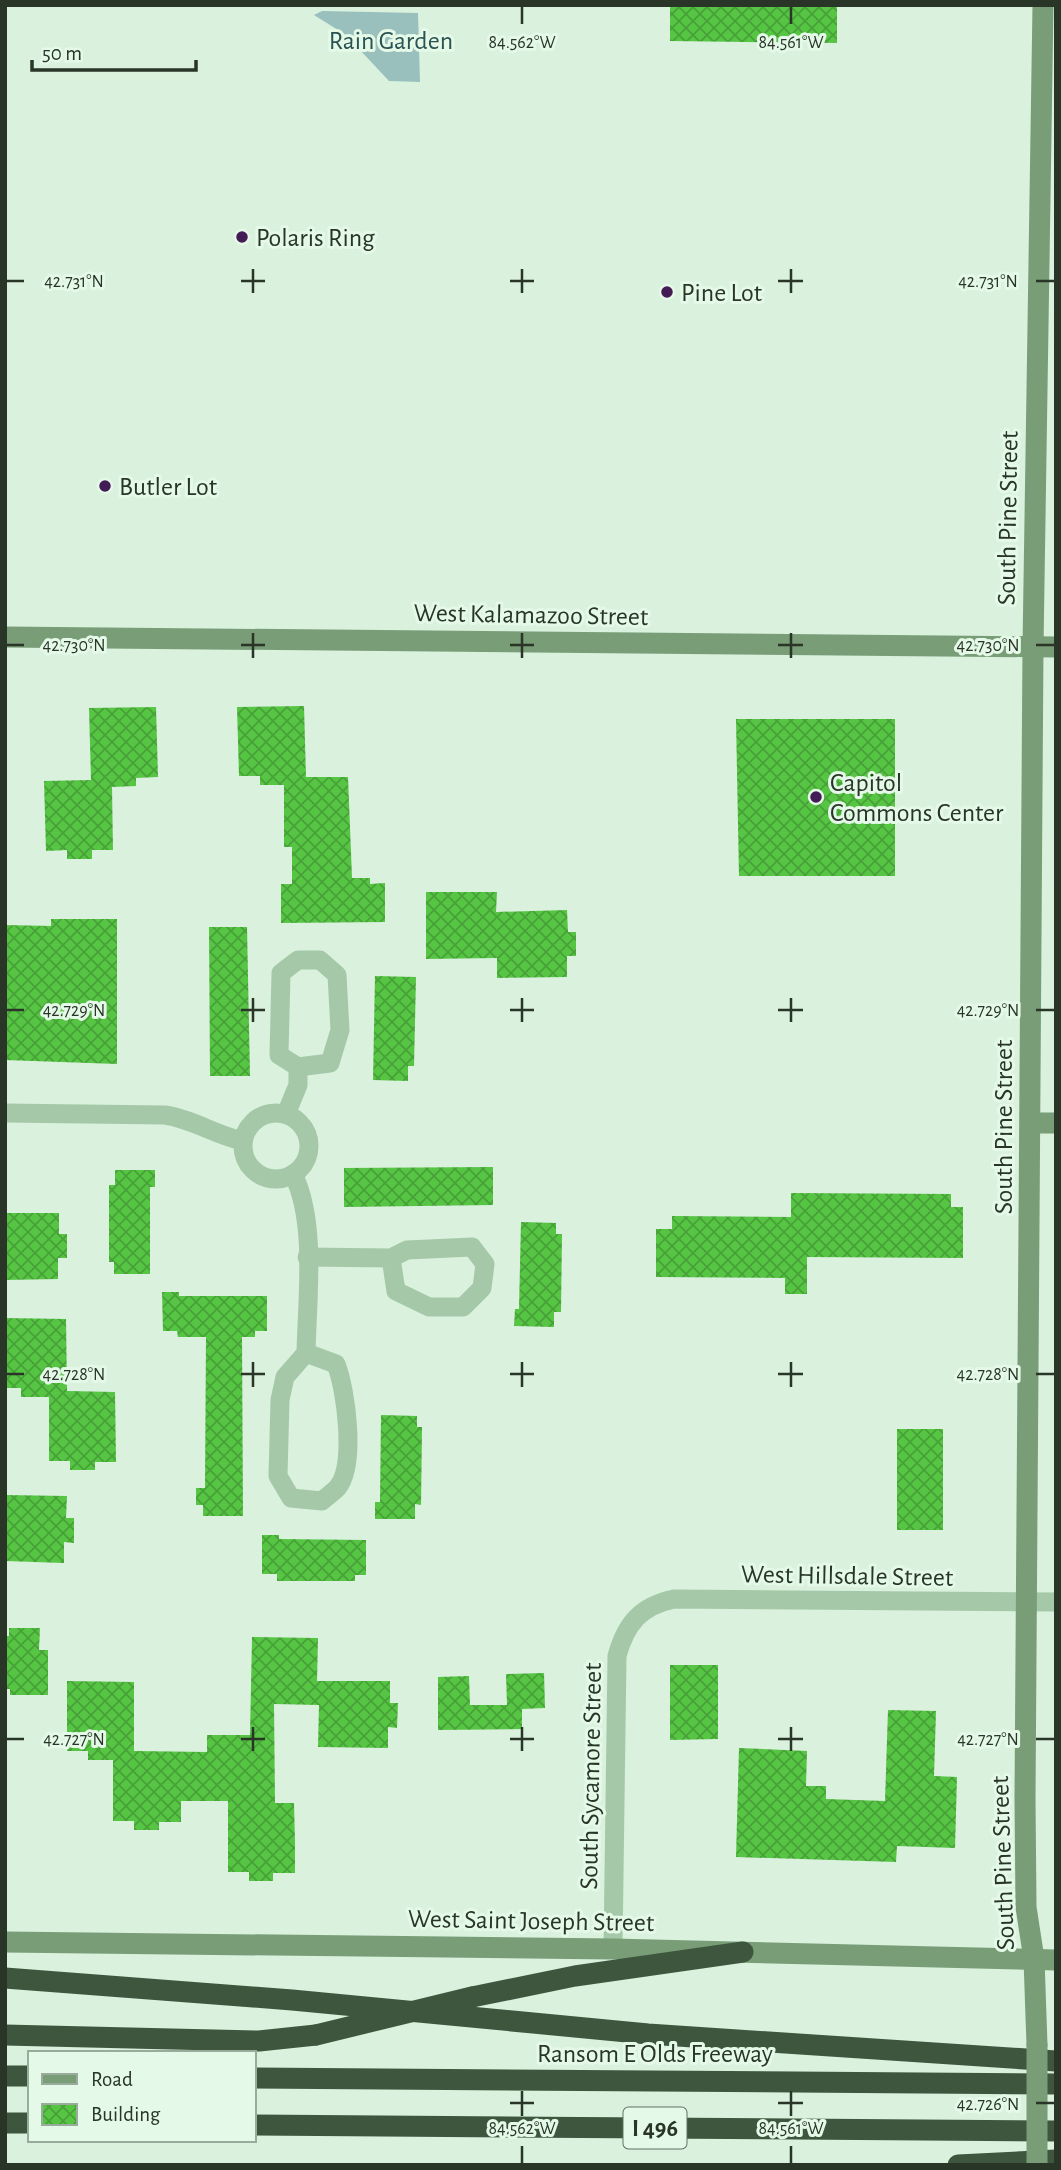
<svg xmlns="http://www.w3.org/2000/svg" width="1061" height="2170" font-family="'Alegreya Sans',sans-serif">
	<style>
		.green { fill: #9ac0be }
		.building { fill: url(#building-cross-hatch) }
		.lines { fill: none; stroke-linecap: round; stroke-linejoin: round }
		.street { stroke: #a5c9a8; stroke-width: 19 }
		.secondary { stroke: #789d77; stroke-width: 21 }
		.highway { stroke: #3f563e; stroke-width: 21 }
		.secondary-bridge { stroke: #789d77; stroke-width: 21 }
		.highway-bridge { stroke: #3f563e; stroke-width: 21 }
		.ticks { fill: none; stroke: #283527; stroke-width: 2.5 }
		.poi-dot { fill: #431c56; stroke: #e5f9e8; stroke-width: 2.5 }
		.labels { text-anchor: middle; stroke-width: 6; stroke-linejoin: round; paint-order: stroke }
		.shield { fill: #e5f9e8; stroke: #617061; stroke-width: 2 }
		.shield-label { font-size: 24px; font-weight: bold; fill: #283527 }
		.park-label { font-size: 26px; fill: #2a5352; stroke: #e5f9e8 }
		.poi-label { font-size: 26px; fill: #283527; stroke: #e5f9e8; text-anchor: start }
		.street-label { font-size: 26px; fill: #283527; stroke: #e5f9e8 }
		.ticks-label { font-size: 18px; text-anchor: middle; fill: #283527; stroke: #e5f9e8; stroke-width: 6; stroke-linejoin: round; paint-order: stroke }
	</style>
	<defs>
		<pattern id="building-cross-hatch" width="8" height="8" patternUnits="userSpaceOnUse" patternTransform="scale(1.75)"><rect width="8" height="8" fill="#56c543"/><path d="M0 0l8 8M0 8l8-8" fill="none" stroke="#47a138"/></pattern>
	</defs>
	<rect width="100%" height="100%" fill="#d9f1dd"/>
	<!-- green -->
	<path class="green" d="M322,11L418,13L420,82L389,81L346,35L314,15Z"/>
	<!-- building -->
	<g class="building">
		<path d="M670,5H837V43L670,41Z"/>
		<path d="M304,706L306,777H348L352,878H370V884L385,883V922L281,923V884H292V847H284V785H260V776H239L237,707Z"/>
		<path d="M156,707L158,777L136,778V786L112,787L113,850H92V859H67V850L46,851L44,781L91,780L89,708Z"/>
		<path d="M736,719H895V876H739Z"/>
		<path d="M426,892H497L496,912L567,910L568,932H576V956H567V977L497,978V958L426,959Z"/>
		<path d="M51,919H117V1064L5,1060V925L51,926Z"/>
		<path d="M209,927H247L250,1076H210Z"/>
		<path d="M375,976L416,977L414,1066H408V1081L373,1080Z"/>
		<path d="M493,1167V1205L344,1207V1168Z"/>
		<path d="M115,1170H155V1187H150V1274H114V1262H109V1185H115Z"/>
		<path d="M791,1193L951,1194V1207H963V1258L807,1257V1294H785V1278L656,1277V1229H672V1216L791,1217Z"/>
		<path d="M5,1213H59V1234H67V1258H58V1279L5,1280Z"/>
		<path d="M521,1222L556,1223V1234H562L561,1312H554V1327L514,1326L515,1309H519Z"/>
		<path d="M162,1292H179V1296H267V1331H255V1337H242L243,1516H203V1505H196V1488H205L206,1337H178L177,1331H163Z"/>
		<path d="M5,1318L66,1319L67,1391L115,1392L116,1462H95V1470H70V1461H49V1397H21V1388H5Z"/>
		<path d="M381,1415L417,1416V1427H422L421,1505L415,1504V1519H375V1502H380Z"/>
		<rect x="897" y="1429" width="46" height="101"/>
		<path d="M5,1495L67,1496L66,1518H74V1543L64,1542V1563L5,1561Z"/>
		<path d="M262,1535H279V1539L366,1540V1575H355V1581H277V1574H262Z"/>
		<path d="M9,1628H40L39,1650H48V1695H10V1689H5V1636H9Z"/>
		<path d="M252,1637L318,1638L317,1681H390V1703H398L397,1728L388,1727V1748L318,1747L319,1705L274,1704L275,1803H294L295,1842V1873H273V1881H249V1872H228V1801H181V1822H159V1830H134V1821H113V1760H88V1751H67V1681L134,1682V1751L207,1752V1735H250Z"/>
		<path d="M670,1665H718V1739L670,1740Z"/>
		<path d="M544,1673L545,1708L522,1709V1729L438,1730V1677L469,1676L470,1705H507L506,1674Z"/>
		<path d="M888,1710L936,1711L934,1776L957,1777L955,1848L897,1846L896,1862L736,1857L739,1748L807,1751L806,1786H826V1799L885,1801Z"/>
	</g>
	<g class="lines">
		<!-- street -->
		<g class="street">
			<path d="M5,1113L165,1115C193,1119 215,1135 243,1141"/>
			<circle cx="276" cy="1146" r="33"/>
			<path d="M286,1114L298,1085V1067L330,1063L340,1030L337,975L320,960H298L281,973L279,1055L298,1067"/>
			<path d="M293,1174C317,1221 307,1300 306,1353L285,1377L280,1400L278,1476L291,1498L322,1501C327,1496 334,1492 338,1487C356,1464 346,1389 336,1364L306,1353"/>
			<path d="M307,1257L391,1258L407,1250L472,1247L485,1264L482,1288L463,1307H429L396,1291L391,1258"/>
			<path d="M613,1949L617,1656C626,1623 641,1606 674,1599L1056,1602"/>
		</g>
		<!-- secondary -->
		<g class="secondary">
			<path d="M5,637L1056,647"/>
			<path d="M1031,1123H1056"/>
			<path d="M5,1942L613,1949L1056,1960"/>
			<path d="M1037,2045L1034,1959L1026,1907L1025,1798L1033,647L1043,5"/>
		</g>
		<!-- highway -->
		<g class="highway">
			<path d="M5,1978L292,2000L648,2034L1056,2061"/>
			<path d="M472,1997L575,1976L743,1952"/>
			<path d="M5,2035L259,2041L316,2035"/>
			<path d="M5,2076H30"/>
			<path d="M254,2078L1056,2084"/>
			<path d="M5,2123H30"/>
			<path d="M254,2125L1056,2131"/>
			<path d="M958,2165L1056,2160"/>
		</g>
		<!-- secondary-bridge -->
		<path class="secondary-bridge" d="M1037,2165V2045"/>
		<!-- highway-bridge -->
		<path class="highway-bridge" d="M316,2035L472,1997"/>
	</g>
	<!-- ticks -->
	<path class="ticks" d="M522,7V24M791,7V24M253,269V293M522,269V293M791,269V293M7,281H24M241,281H265M510,281H534M778,281H803M1036,281H1054M253,633V658M522,633V658M791,633V658M7,645H24M241,645H265M510,645H534M778,645H803M1036,645H1054M253,998V1022M522,998V1022M791,998V1022M7,1010H24M241,1010H265M510,1010H534M778,1010H803M1036,1010H1054M253,1362V1387M522,1362V1387M791,1362V1387M7,1374H24M241,1374H265M510,1374H534M778,1374H803M1036,1374H1054M253,1727V1751M522,1727V1751M791,1727V1751M7,1739H24M241,1739H265M510,1739H534M778,1739H803M1036,1739H1054M522,2091V2116M791,2091V2116M510,2103H534M778,2103H803M1036,2103H1054M522,2146V2163M791,2146V2163"/>
	<!-- markers -->
	<g class="poi-dot">
		<circle cx="242" cy="237" r="7"/>
		<circle cx="667" cy="292" r="7"/>
		<circle cx="105" cy="486" r="7"/>
		<circle cx="816" cy="797" r="7"/>
	</g>
	<g class="labels">
		<!-- shield labels -->
		<rect class="shield" x="623.5" y="2107.5" width="63" height="41" rx="5"/>
		<g class="shield-label">
			<text x="655" y="2136">I 496</text>
		</g>
		<!-- park labels -->
		<g class="park-label">
			<text x="391" y="49">Rain Garden</text>
		</g>
		<!-- poi labels -->
		<g class="poi-label">
			<text x="256" y="246">Polaris Ring</text>
			<text x="681" y="301">Pine Lot</text>
			<text x="119" y="495">Butler Lot</text>
			<text x="830" y="791">Capitol<tspan x="830" dy="30">Commons Center</tspan></text>
		</g>
		<!-- street labels -->
		<g class="street-label">
			<text transform="translate(1007 518) rotate(-89)" y="9">South Pine Street</text>
			<text transform="translate(531 614) rotate(1)" y="9">West Kalamazoo Street</text>
			<text transform="translate(1003 1127) rotate(-90)" y="9">South Pine Street</text>
			<text transform="translate(847 1575) rotate(1)" y="9">West Hillsdale Street</text>
			<text transform="translate(590 1776) rotate(-89)" y="9">South Sycamore Street</text>
			<text transform="translate(1002 1863) rotate(-92)" y="9">South Pine Street</text>
			<text transform="translate(531 1920) rotate(1)" y="9">West Saint Joseph Street</text>
			<text x="655" y="2062">Ransom E Olds Freeway</text>
		</g>
	</g>
	<g class="ticks-label">
		<text x="522" y="48">84.562°W</text>
		<text x="791" y="48">84.561°W</text>
		<text x="74" y="287">42.731°N</text>
		<text x="988" y="287">42.731°N</text>
		<text x="74" y="651">42.730°N</text>
		<text x="988" y="651">42.730°N</text>
		<text x="74" y="1016">42.729°N</text>
		<text x="988" y="1016">42.729°N</text>
		<text x="74" y="1380">42.728°N</text>
		<text x="988" y="1380">42.728°N</text>
		<text x="74" y="1745">42.727°N</text>
		<text x="988" y="1745">42.727°N</text>
		<text x="988" y="2110">42.726°N</text>
		<text x="522" y="2134">84.562°W</text>
		<text x="791" y="2134">84.561°W</text>
	</g>
	<!-- border -->
	<rect width="1061" height="2170" fill="none" stroke="#283527" stroke-width="14"/>
	<!-- legend -->
	<rect x="28" y="2051" width="228" height="91" fill="#e5f9e8" stroke="#99ab9b" stroke-width="2"/>
	<rect x="42" y="2074" width="35" height="10" fill="#789d77" stroke="#99ab9b" stroke-width="2"/>
	<text x="91" y="2086" font-size="21" fill="#283527">Road</text>
	<rect x="42" y="2104" width="35" height="21" fill="url(#building-cross-hatch)" stroke="#99ab9b" stroke-width="2"/>
	<text x="91" y="2121" font-size="21" fill="#283527">Building</text>
	<!-- scale -->
	<path d="M32 60v10h164v-10" fill="none" stroke="#283527" stroke-width="3.5"/>
	<text x="42" y="60" font-size="21" fill="#283527" stroke="#e5f9e8" stroke-width="5" paint-order="stroke">50 m</text>
</svg>
